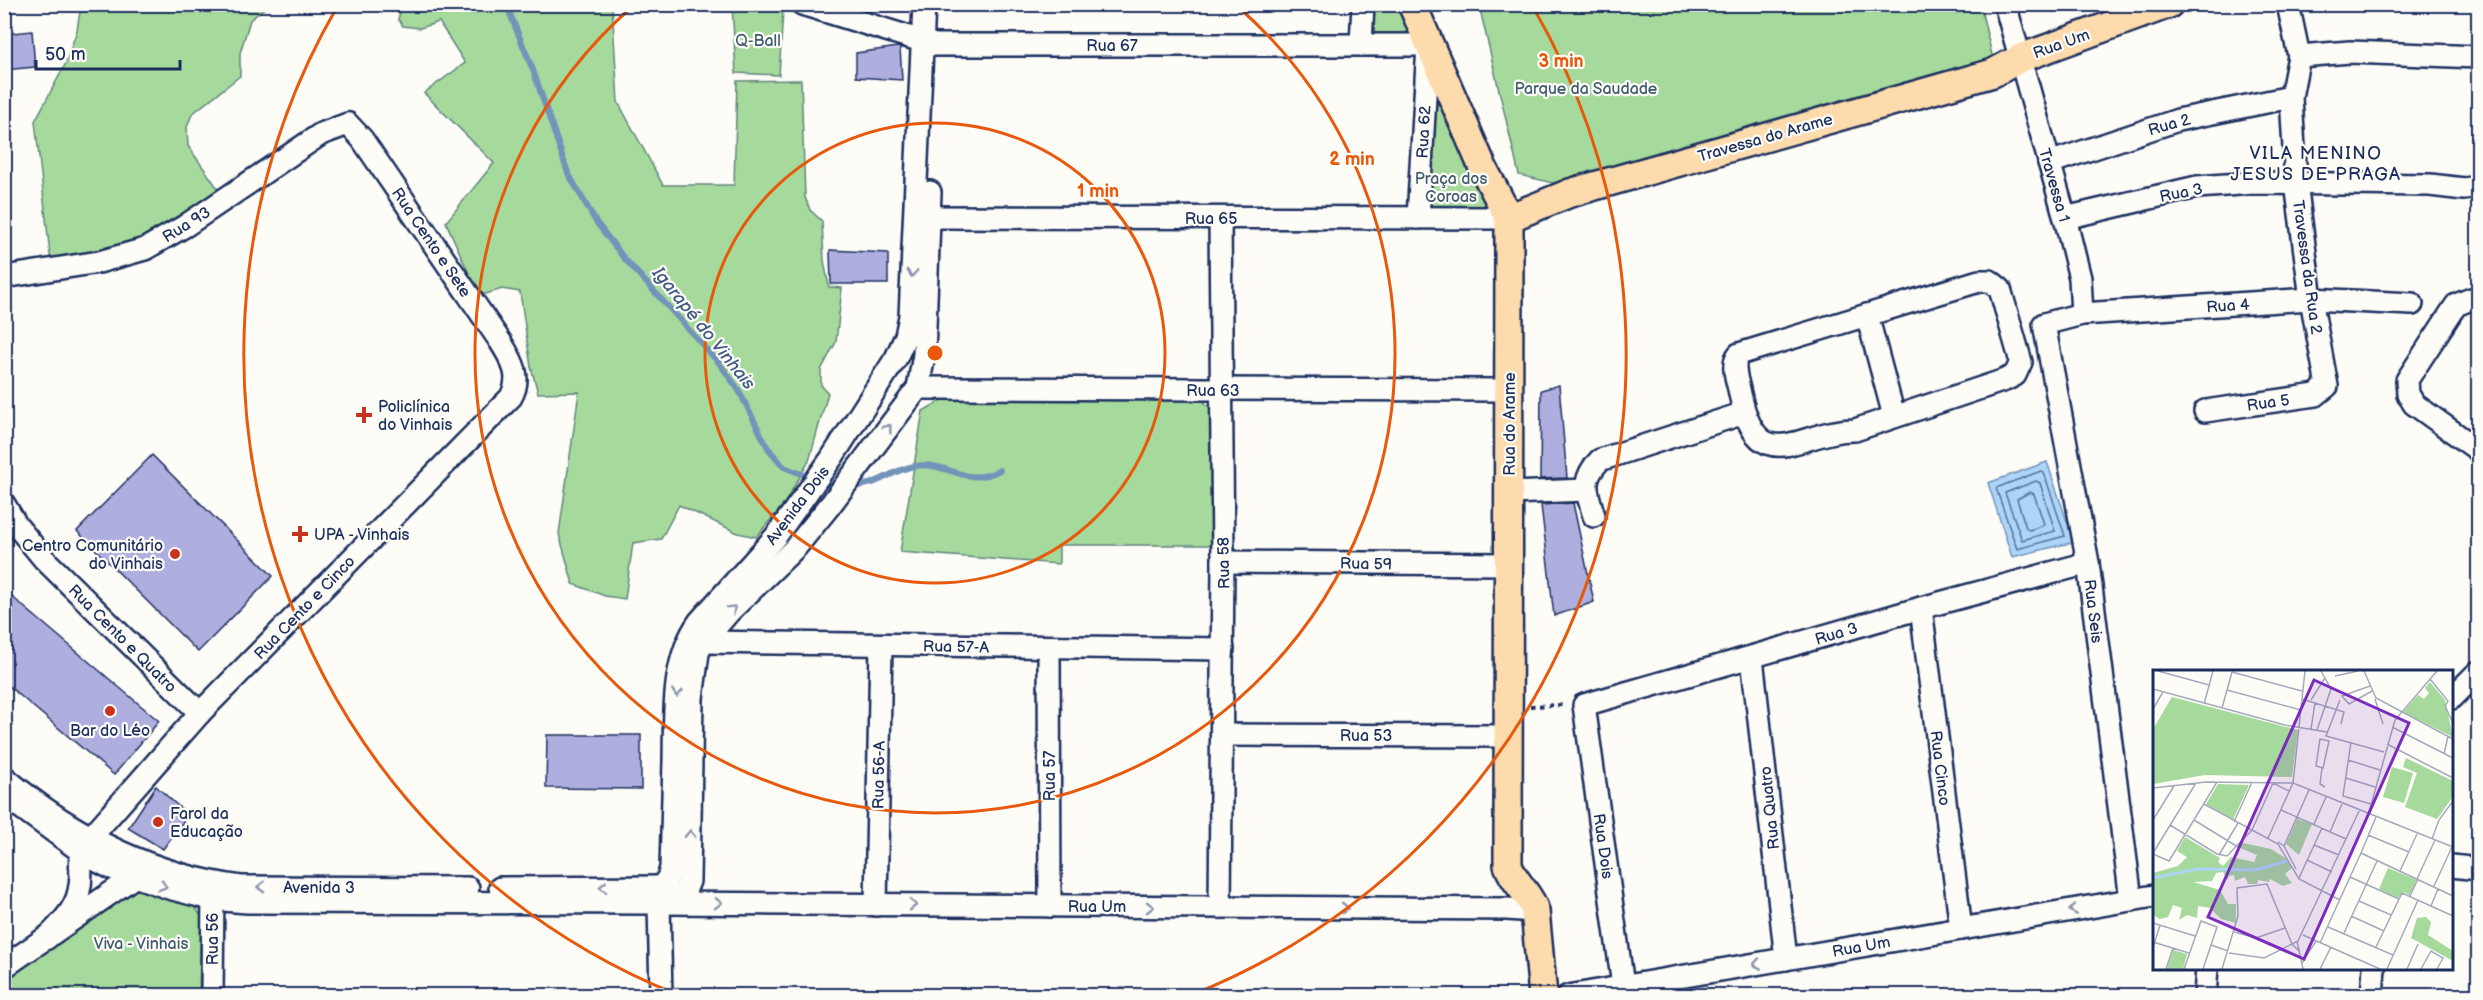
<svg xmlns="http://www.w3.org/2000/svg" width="2483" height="1000" font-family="'Balsamiq Sans',sans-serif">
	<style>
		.green { fill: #a6da9c; stroke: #60847d; stroke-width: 1.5 }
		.water { fill: #acd5f7; stroke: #7293ba; stroke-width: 1.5 }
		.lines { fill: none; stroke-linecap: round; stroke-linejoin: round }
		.shore { stroke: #55719b; stroke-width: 1.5 }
		.stream { stroke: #7293ba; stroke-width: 6 }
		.building { fill: #aeaedf; stroke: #1b2f5e; stroke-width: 1.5 }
		.minor-casing { stroke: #1b2f5e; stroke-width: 26 }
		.major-casing { stroke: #1b2f5e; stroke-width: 32 }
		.path { stroke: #1b2f5e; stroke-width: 4; stroke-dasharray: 4.5 4.5; stroke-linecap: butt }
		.minor { stroke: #fdfcf7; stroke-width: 21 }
		.major { stroke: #fedbac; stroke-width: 27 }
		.oneway { stroke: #8c96aa }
		.ring { fill: none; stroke: #e8590c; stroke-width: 3 }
		.poi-dot { fill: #c8321e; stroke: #fdfcf7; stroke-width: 2 }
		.labels { text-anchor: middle; stroke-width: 4.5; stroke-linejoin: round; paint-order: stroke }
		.park-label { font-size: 16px; fill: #3e5a6e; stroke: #fdfcf7 }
		.street-label { font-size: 16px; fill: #1b2f5e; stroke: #fdfcf7 }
		.poi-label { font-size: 16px; fill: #1b2f5e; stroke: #fdfcf7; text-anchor: start }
		.neighbourhood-label { font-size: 18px; letter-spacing: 1.5px; fill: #1b2f5e; stroke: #fdfcf7 }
		.water-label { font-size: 18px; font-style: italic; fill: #3f5884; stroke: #fdfcf7 }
		.inset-river { fill: none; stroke: #acd5f7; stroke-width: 3 }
		.inset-road { fill: none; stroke: #a3aaba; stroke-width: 1.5 }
		.view { fill: #7b2cbf; fill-opacity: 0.15; stroke: #7b2cbf; stroke-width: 3 }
		.inset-edge { fill: none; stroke: #1b2f5e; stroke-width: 3 }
		.centre { fill: #e8590c; stroke: #fdfcf7; stroke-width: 3 }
		.ring-label { font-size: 18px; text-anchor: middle; font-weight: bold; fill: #e8590c; stroke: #fdfcf7; stroke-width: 4.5; stroke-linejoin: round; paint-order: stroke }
	</style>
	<rect width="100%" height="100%" fill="#fdfcf7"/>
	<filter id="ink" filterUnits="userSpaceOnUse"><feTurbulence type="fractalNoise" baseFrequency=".0167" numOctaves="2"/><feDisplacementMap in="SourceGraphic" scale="12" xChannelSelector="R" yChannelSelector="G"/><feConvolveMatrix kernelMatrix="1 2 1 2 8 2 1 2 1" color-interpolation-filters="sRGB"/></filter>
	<g filter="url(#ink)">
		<!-- green -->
		<g class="green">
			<path d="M81,5H268L250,20L240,53V76L192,114L187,127L188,146L219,190L148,236L112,251L51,263L35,121L66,63L77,30Z"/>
			<path d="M402,5H612L618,102L663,185H734L737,81L801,80L805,197L810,210L822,221L824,261L829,287L842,288L836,342L821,370V385L828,393L809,461L784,504L756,537L738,533L679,505L661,539L633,543L625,599L605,596L573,584L559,534L579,392L538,393L531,367L520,292L502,289L479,296L446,222L494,163L424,93L465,63L439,22L420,28L403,26L398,19Z"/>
			<path d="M732,5H769L783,10L779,75L736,73Z"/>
			<path d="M1369,5H1400L1413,36L1369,34Z"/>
			<path d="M1479,5H1980L1993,59L1553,183L1519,175Z"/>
			<path d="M1433,86L1491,213L1424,212Z"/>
			<path d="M944,399L1202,400L1213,411L1215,545H1059V564L900,552L923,411Z"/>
			<path d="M135,887C154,892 193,897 201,916L199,995H5L4,973Z"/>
		</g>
		<!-- water -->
		<path class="water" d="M2047,462L2074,542L2012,557L1988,483Z"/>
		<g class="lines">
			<!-- shore -->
			<g class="shore">
				<path d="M2041,471L2044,473L2065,536L2017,549L1996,488Z"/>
				<path d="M2036,481L2040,483L2055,531L2022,540L2005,493Z"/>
				<path d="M2030,492L2034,494L2044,524L2042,526L2029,530L2026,528L2017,499Z"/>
			</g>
			<!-- stream -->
			<g class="stream">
				<path d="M506,4L533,70L568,173L596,222L623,257L719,363L738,389L768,448L784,467L829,485H839"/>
				<path d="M849,486C875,488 887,473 910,467C938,459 958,480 983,476C989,475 995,472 1000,470"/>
			</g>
		</g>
		<!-- building -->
		<g class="building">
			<path d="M32,31L35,67L4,70V34Z"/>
			<path d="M898,47L900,48L902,80L856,77V53Z"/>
			<path d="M830,250L888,253V284H831Z"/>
			<path d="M1559,385L1567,478L1540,479L1541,390Z"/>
			<path d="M152,455L273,576L198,652L77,531Z"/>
			<path d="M1573,503L1594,602L1554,616L1541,505Z"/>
			<path d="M4,590L159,721L114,775L4,682Z"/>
			<path d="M547,735H641V789L546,788Z"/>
			<path d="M156,786L188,815L163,849L128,828Z"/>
		</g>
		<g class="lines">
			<defs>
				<g id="minor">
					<path d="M802,4L935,45H1428L1418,218"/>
					<path d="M2005,4L2065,218L2080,278L2082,314"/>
					<path d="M1361,45L1363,4"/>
					<path d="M2299,56L2350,52L2478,57"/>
					<path d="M2049,163L2178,120L2291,97"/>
					<path d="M915,217L1509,218"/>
					<path d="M1220,218L1223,562L1220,907"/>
					<path d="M2065,218L2197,187L2254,183L2430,185L2464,189L2478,187"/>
					<path d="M4,277L99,262L145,249L185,226L321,134L348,124L362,139L500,341C511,359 523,376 511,397L200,713L90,838C73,860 85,867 79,891C75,911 60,924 47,938"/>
					<path d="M1979,281H1990L2000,289L2021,362L2015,375L2005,380L1855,430C1801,429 1759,483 1740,394C1738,382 1730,364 1739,354Z"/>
					<path d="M2478,300L2471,299L2456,305L2407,380L2408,394L2414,404L2478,450"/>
					<path d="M1867,315L1894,416"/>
					<path d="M918,388L1509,390"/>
					<path d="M2205,411L2316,395L2327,386L2311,299L2296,183L2291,97L2299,56L2288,4"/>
					<path d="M1509,493L1586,490"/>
					<path d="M4,504L17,526L44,559L200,713"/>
					<path d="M1594,516C1587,492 1580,480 1600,460L1744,413"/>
					<path d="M1223,562L1509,564"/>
					<path d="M1921,608L1961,929"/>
					<path d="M693,640L703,642L1223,649"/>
					<path d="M1049,647L1050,906"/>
					<path d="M1752,658L1786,959"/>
					<path d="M2452,698L2478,672"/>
					<path d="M1223,735L1509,736"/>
					<path d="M4,777C72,835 152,875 241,887L468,888"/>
					<path d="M4,795L86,855L109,867L169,888L211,899L247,902L659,903L1507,909L1535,911"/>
					<path d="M2452,866L2478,869"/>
					<path d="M500,888L661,887"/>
					<path d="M2131,900L2088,563L2044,324L2082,314L2311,299L2412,304"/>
					<path d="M668,903L685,891L689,881L692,698L698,653L703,642L729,612L796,547L831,504L918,388L924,355L930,192"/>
					<path d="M876,905L881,645"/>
					<path d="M4,967L134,877L136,867"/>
					<path d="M1623,986L1584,705L1921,608L2088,563"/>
					<path d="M212,996L213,885"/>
					<path d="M661,996L659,903L661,887L668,878L671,868C672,832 673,797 674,761C675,716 671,661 699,622L776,536L831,459L896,358L906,336L910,316L924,4"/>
					<path d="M1568,996L2154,896"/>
					<path d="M2205,996L2207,968"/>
					<path d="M2372,996L2374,968"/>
				</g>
				<g id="major">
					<path d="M1412,4L1483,168L1509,218L1508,865C1514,883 1530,894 1535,911L1543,996"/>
					<path d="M1509,218L1570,193L1993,73L2021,58L2169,4"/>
				</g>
			</defs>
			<!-- minor casing -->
			<use href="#minor" class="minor-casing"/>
			<!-- major casing -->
			<use href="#major" class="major-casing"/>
			<!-- path -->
			<path class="path" d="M1530,706L1565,705"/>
			<!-- minor -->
			<use href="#minor" class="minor"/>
			<!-- major -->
			<use href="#major" class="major"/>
		</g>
		<!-- one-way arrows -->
		<defs><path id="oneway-chevron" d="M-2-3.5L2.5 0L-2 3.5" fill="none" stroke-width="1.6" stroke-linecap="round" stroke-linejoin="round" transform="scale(1.5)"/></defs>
		<g class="oneway">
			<use href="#oneway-chevron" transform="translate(912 273) rotate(93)"/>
			<use href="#oneway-chevron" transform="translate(888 428) rotate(-53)"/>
			<use href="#oneway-chevron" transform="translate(732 609) rotate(-45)"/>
			<use href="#oneway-chevron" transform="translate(677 693) rotate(96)"/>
			<use href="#oneway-chevron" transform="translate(690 834) rotate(-89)"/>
			<use href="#oneway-chevron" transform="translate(163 886) rotate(18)"/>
			<use href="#oneway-chevron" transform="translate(261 887) rotate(-180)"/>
			<use href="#oneway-chevron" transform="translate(603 887) rotate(179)"/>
			<use href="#oneway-chevron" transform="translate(718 903)"/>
			<use href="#oneway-chevron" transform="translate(913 905)"/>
			<use href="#oneway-chevron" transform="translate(1150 907)"/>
			<use href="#oneway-chevron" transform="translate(1345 908)"/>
			<use href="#oneway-chevron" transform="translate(2073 910) rotate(170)"/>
			<use href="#oneway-chevron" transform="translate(1757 964) rotate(170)"/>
		</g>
	</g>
	<!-- distance rings -->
	<g class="ring">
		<circle cx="935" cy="353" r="230"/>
		<path d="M1237 6A460 460 0 1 1 633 6"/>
		<path d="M676 994A691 691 0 0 1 337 7M1533 7A691 691 0 0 1 1194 994"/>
	</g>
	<!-- markers -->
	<g class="poi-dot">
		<path d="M361 406h6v6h6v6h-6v6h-6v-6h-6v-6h6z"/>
		<path d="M297 525h6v6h6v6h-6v6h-6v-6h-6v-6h6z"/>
		<circle cx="175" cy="554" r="6"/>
		<circle cx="110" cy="711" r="6"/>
		<circle cx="158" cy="822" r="6"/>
	</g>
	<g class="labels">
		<!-- park labels -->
		<g class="park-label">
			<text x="758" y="46">Q-Ball</text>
			<text x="1586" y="94">Parque da Saudade</text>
			<text x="1451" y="184">Praça dos<tspan x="1451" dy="18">Coroas</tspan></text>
			<text x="141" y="949">Viva - Vinhais</text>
		</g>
		<!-- street labels -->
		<g class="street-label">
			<text transform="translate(2061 43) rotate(-20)" y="6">Rua Um</text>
			<text x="1112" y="51">Rua 67</text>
			<text transform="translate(2169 124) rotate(-16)" y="6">Rua 2</text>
			<text transform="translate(1423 132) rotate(-87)" y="6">Rua 62</text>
			<text transform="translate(1765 137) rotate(-16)" y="6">Travessa do Arame</text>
			<text transform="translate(2055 185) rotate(74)" y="6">Travessa 1</text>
			<text transform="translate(2181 192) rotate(-11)" y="6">Rua 3</text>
			<text x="1211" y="224">Rua 65</text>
			<text transform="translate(186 224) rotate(-32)" y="6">Rua 93</text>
			<text transform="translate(432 242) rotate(56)" y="6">Rua Cento e Sete</text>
			<text transform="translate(2308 267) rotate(82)" y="6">Travessa da Rua 2</text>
			<text transform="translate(2228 305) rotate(-4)" y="6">Rua 4</text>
			<text x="1213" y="396">Rua 63</text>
			<text transform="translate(2268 402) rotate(-8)" y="6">Rua 5</text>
			<text transform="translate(1509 424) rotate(-90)" y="6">Rua do Arame</text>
			<text transform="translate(797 505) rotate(-53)" y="6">Avenida Dois</text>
			<text transform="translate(1223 563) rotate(-91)" y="6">Rua 58</text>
			<text transform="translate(1366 563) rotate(1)" y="6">Rua 59</text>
			<text transform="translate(304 607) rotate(-46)" y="6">Rua Cento e Cinco</text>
			<text transform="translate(2094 611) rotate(83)" y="6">Rua Seis</text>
			<text transform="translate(1836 633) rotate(-17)" y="6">Rua 3</text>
			<text transform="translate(123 638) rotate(45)" y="6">Rua Cento e Quatro</text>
			<text transform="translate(956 646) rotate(1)" y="6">Rua 57-A</text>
			<text x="1366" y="741">Rua 53</text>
			<text transform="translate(1941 768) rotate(83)" y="6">Rua Cinco</text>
			<text transform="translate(878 775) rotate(-89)" y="6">Rua 56-A</text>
			<text transform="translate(1049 776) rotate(-90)" y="6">Rua 57</text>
			<text transform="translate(1769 808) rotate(-96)" y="6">Rua Quatro</text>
			<text transform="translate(1604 846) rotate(82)" y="6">Rua Dois</text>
			<text x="319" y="893">Avenida 3</text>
			<text x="1097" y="912">Rua Um</text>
			<text transform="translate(212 939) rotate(-90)" y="6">Rua 56</text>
			<text transform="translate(1861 946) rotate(-10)" y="6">Rua Um</text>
		</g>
		<!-- poi labels -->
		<g class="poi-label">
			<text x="378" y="412">Policlínica<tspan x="378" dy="18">do Vinhais</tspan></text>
			<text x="314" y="540">UPA - Vinhais</text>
			<text x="163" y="551" text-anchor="end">Centro Comunitário<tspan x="163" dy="18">do Vinhais</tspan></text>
			<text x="110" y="736" text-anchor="middle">Bar do Léo</text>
			<text x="170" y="819">Farol da<tspan x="170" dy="18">Educação</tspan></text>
		</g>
		<!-- neighbourhood labels -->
		<g class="neighbourhood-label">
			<text x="2316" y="159">VILA MENINO<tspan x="2316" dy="21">JESUS DE PRAGA</tspan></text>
		</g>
		<!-- water labels -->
		<g class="water-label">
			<text transform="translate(704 328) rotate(51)" y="6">Igarapé do Vinhais</text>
		</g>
	</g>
	<!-- overview -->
	<g transform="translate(2153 670)">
		<rect width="300" height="300" fill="#fdfcf7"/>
		<path d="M277,12L292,30L300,67L250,42L265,25L271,29L276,23L272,18ZM19,27L145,60L139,107L52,105L0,114V59ZM253,88L300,111L299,128L284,149L252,137L264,103L250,97ZM239,97L260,103L251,133L230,127ZM65,114L96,115L80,150L53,134ZM144,149L159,154L146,185L133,174ZM32,167L67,188L65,192L70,196L78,187L101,192L104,185L85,177L90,173L118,179L134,189L139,198L132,204L139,213L130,216L117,209L116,212L105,210L104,214H95L92,207L82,211L81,205L76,206L74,210L70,202L63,203L59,211L40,212L67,220L75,234H83V253L68,249L57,238L45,236L44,248L34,245L26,250L29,238L20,235L15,247L7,249L0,245V203L25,196L34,187L24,181ZM235,198L264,210L257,225L250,222L245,228L226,219ZM273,247L278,252L275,265L300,281V291L258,268L264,248ZM20,280L34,284L30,299H14Z" fill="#a6da9c"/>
		<path class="inset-river" d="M0,208L44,199L102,200L134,191"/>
		<path class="inset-road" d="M5,1L56,15M211,1L223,28L300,69M79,2L149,21M182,6L205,1M277,9L295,31L292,36L300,53M217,16L189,26L196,34L219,21M0,19L132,55L174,62M74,20L148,40M149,29L191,42L188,54M222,29L230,54M158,30L172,8M187,30L173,66L231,82M51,34L60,1M69,38L79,2M0,39L10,22M239,57L300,88M158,59L162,33M164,60L178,19L168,1M167,69L176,71L170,98L163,96ZM198,72L190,126L218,134M234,74L300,108M291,84L295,66M195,90L227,100M169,98L167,114L172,117M193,108L222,117M140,113L152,1M0,118L53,112L140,113L300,177M51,134L125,174L146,209L187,230M128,140L193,169M216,142L242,50L284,1M223,147L208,183L300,226M0,150L21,116M41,150L85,177M81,152L99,112M161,154L173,127M17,155L64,184L74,186L99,160L120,113L136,121M177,162L189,134M215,165L256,182M115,168L140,113M279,169L286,150L300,131M125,172L131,176L143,199M161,175L186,185M131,176L156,120M0,183L43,113M0,184L16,191L64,112M66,185L85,153M154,190L179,202M247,201L264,164M197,207L246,229M146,208L169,158M264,209L282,170M281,216L299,177M257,226L265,209M206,231L238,245M278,236L285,219M198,246L231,261M0,253L42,266M175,257L240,285M81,262L103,268L132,258M191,263L224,191M150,265L227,299M144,271L150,299M0,272L36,283M167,273L208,183M58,275L75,281M223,277L249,223L300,246M0,278L7,255M76,283L111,288L145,271L207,139M149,293L163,271M13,299L20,278M31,299L48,251L64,257L50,299M69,299L85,246L84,218L114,214L139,274L147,282M167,299L178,277M234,299L265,230M254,299L265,274M268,299L278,281L290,288L284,299"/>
		<path class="view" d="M161,10L256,53L151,289L55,247Z"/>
		<rect width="300" height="300" class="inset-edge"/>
	</g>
	<circle cx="935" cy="353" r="9" class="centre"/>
	<g class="ring-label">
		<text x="1561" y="67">3 min</text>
		<text x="1352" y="165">2 min</text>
		<text x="1098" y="197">1 min</text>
	</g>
	<!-- margin -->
	<rect width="2483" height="1000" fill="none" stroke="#fdfcf7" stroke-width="24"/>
	<rect x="12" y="12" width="2459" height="976" fill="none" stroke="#1b2f5e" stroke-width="2" filter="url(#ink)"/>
	<!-- scale -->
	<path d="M36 60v9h144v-9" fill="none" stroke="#1b2f5e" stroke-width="3"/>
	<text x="45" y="60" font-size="18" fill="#1b2f5e" stroke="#fdfcf7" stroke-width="4.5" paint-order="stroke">50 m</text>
</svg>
